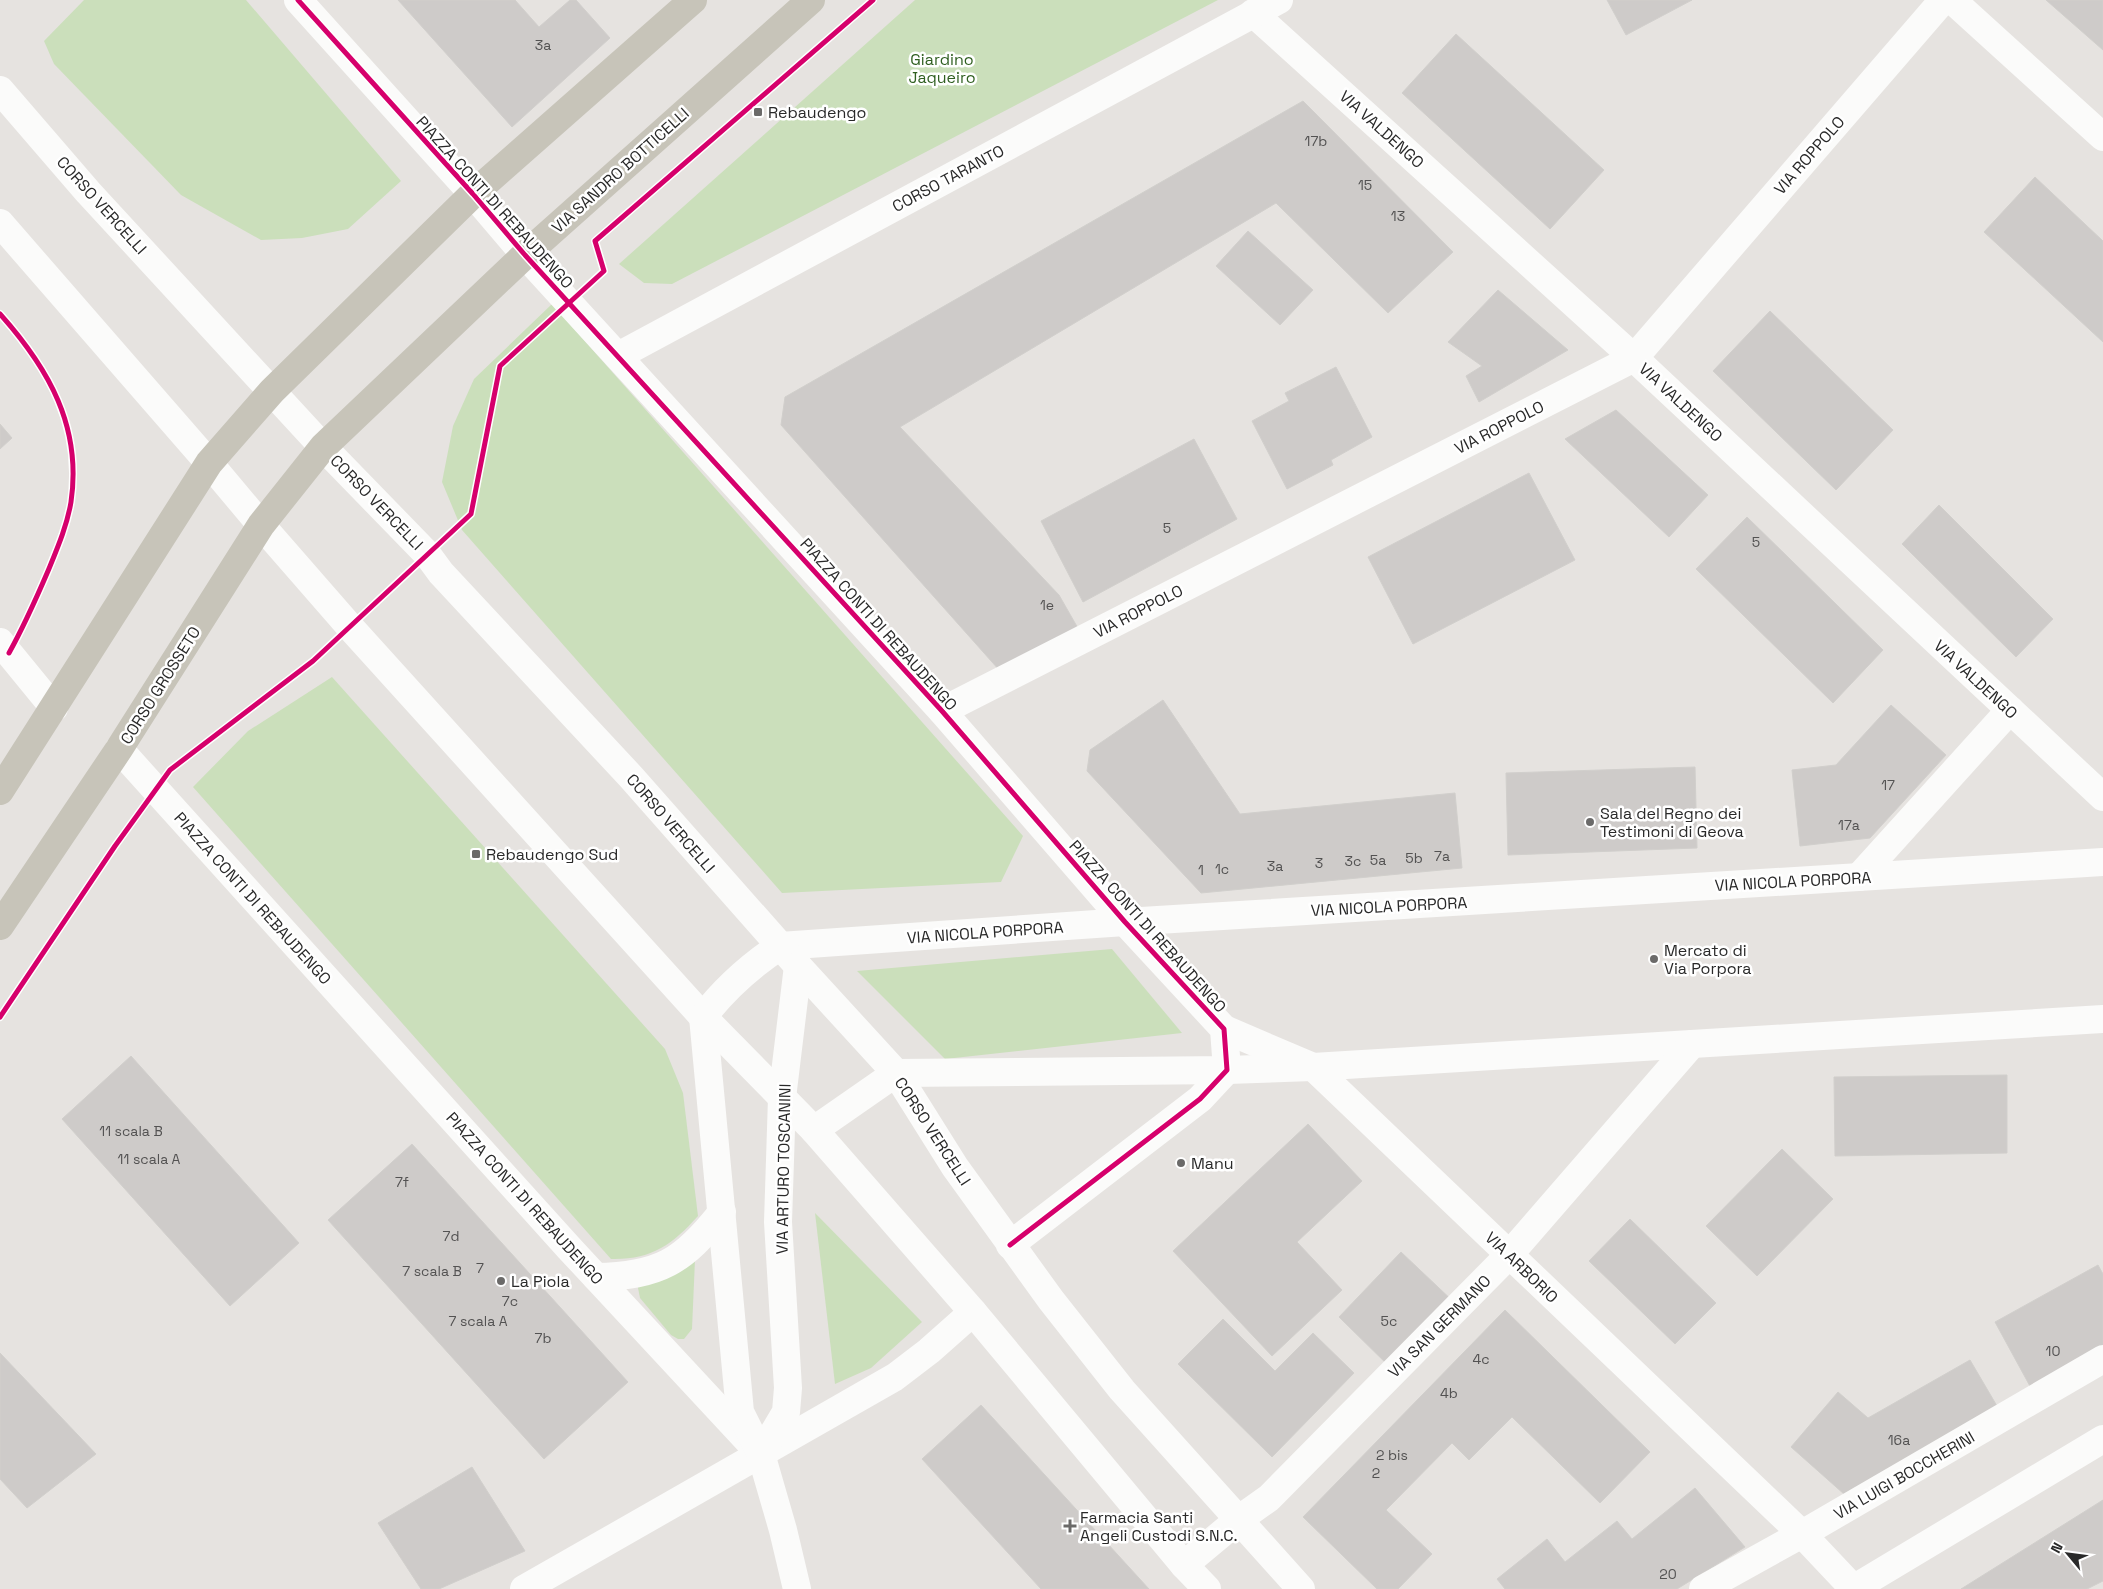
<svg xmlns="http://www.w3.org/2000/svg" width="2103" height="1589" font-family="'Space Grotesk',sans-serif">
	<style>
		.green { fill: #cbdfbb }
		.building { fill: #cecbc9; stroke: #d1cfcc }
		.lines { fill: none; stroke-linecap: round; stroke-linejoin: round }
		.minor { stroke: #fbfbfa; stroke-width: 28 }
		.tertiary { stroke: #fbfbfa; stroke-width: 28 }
		.secondary { stroke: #fbfbfa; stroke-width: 28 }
		.primary { stroke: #c7c4b9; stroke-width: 28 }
		.cycleway-casing { stroke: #fff; stroke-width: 8 }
		.cycleway { stroke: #d6006c; stroke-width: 5 }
		.poi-dot { fill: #6b6a69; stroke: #fff; stroke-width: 2 }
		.labels { text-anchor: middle; stroke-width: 5; stroke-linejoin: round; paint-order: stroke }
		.number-label { font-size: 14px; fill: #535252 }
		.park-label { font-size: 16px; fill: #2f5f20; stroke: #fff }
		.poi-label { font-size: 16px; fill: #292929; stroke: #fff; text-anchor: start }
		.street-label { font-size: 16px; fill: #292929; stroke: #fff }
	</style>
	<rect width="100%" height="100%" fill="#e6e3e0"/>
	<!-- green -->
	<g class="green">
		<path d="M84,0H246L401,181L348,229L302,238L261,240L181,195L54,64L44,41Z"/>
		<path d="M915,0H1218L672,284L644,283L619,264Z"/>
		<path d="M552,304L1023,836L1001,882L782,893L462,530L442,482L453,426L474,379Z"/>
		<path d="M332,677L665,1049L683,1093L698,1216C672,1245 651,1260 611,1259L193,787L248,731Z"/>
		<path d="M1112,949L1182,1033L945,1059L857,971Z"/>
		<path d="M815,1213L922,1322L871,1368L835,1384Z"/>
		<path d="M695,1260L692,1329L684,1339H678L671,1335L640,1298L638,1288L639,1283Z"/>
	</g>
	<!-- building -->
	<g class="building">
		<path d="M398,0H515L539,27L570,0H576L610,38L512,127Z"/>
		<path d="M1607,0H1692L1626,35Z"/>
		<path d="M2046,0H2103V50Z"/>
		<path d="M1456,34L1604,170L1550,229L1402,93Z"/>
		<path d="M1303,101L1453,252L1388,313L1276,203L900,427L1059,595L1079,630L1000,671L781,425L785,397Z"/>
		<path d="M2035,177L2103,241V342L1984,232Z"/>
		<path d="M1248,231L1313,290L1280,325L1216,266Z"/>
		<path d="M1498,290L1568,350L1479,402L1466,376L1482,366L1448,342Z"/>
		<path d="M1770,311L1893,430L1836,490L1713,371Z"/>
		<path d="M1336,367L1372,437L1331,460L1333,465L1287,489L1252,421L1289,401L1285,393Z"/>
		<path d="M1616,410L1708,495L1669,537L1565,439Z"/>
		<path d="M0,424L12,438L0,449Z"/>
		<path d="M1194,439L1237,519L1083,602L1041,521Z"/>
		<path d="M1529,473L1575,560L1413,644L1368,557Z"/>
		<path d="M1939,505L2053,619L2016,657L1902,544Z"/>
		<path d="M1747,517L1883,650L1833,703L1696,569Z"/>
		<path d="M1163,700L1240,814L1455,793L1462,868L1201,893L1087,771L1090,750Z"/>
		<path d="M1891,705L1946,755L1870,838L1800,846L1792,770L1836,765Z"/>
		<path d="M1695,767L1697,848L1508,855L1506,773Z"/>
		<path d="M131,1056L299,1243L230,1306L62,1119Z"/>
		<path d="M2007,1075V1153L1835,1156L1834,1077Z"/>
		<path d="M1308,1124L1362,1181L1297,1242L1342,1290L1272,1356L1173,1251Z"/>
		<path d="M412,1144L628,1382L544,1459L328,1220Z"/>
		<path d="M1782,1149L1833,1199L1757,1276L1706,1226Z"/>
		<path d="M1630,1219L1716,1303L1675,1344L1589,1261Z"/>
		<path d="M1401,1252L1457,1305L1394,1371L1339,1317Z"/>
		<path d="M2098,1265L2103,1274V1347L2031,1388L1995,1322Z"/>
		<path d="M1505,1310L1650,1452L1600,1503L1512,1417L1469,1460L1452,1443L1386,1510L1432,1554L1398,1589H1377L1303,1517Z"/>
		<path d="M1223,1319L1275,1371L1313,1333L1354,1373L1272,1457L1178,1364Z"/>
		<path d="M0,1353L96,1454L27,1508L0,1479Z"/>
		<path d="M1970,1360L1997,1406L1844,1494L1791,1447L1838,1392L1868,1418Z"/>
		<path d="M981,1405L1149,1589H1041L922,1459Z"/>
		<path d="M472,1467L525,1551L439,1589H421L378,1523Z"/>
		<path d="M1695,1488L1745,1547L1677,1589H1505L1497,1579L1547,1539L1565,1562L1617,1521L1632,1539Z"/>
		<path d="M2103,1500V1581L2087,1589H1961Z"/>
	</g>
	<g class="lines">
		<!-- minor -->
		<g class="minor">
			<path d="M298,0L473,194L525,255L942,711L1125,922L1224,1029L1227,1070L1200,1099L1010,1245"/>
			<path d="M1952,0L2103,137"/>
			<path d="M1253,13L1634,358L2103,797"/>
			<path d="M618,356L1279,0"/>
			<path d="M0,642L54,708"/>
			<path d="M942,711L1634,358L1943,0"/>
			<path d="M119,749L569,1248L753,1446"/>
			<path d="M1859,877L2010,710"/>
			<path d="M703,1017C725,988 750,966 780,946L1125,922L2103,862"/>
			<path d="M1224,1029L1313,1067L1802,1534L1854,1589"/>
			<path d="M814,1130L896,1073L1227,1070L1313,1067L2103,1019"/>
			<path d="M596,1277C659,1276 683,1262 722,1212"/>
			<path d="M1184,1565L1238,1520L1269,1498L1509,1255L1692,1044"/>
			<path d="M524,1589L895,1377L929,1351L973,1312"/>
			<path d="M1703,1589L1802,1534L2103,1359"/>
			<path d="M1853,1589L2103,1439"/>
		</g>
		<!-- tertiary -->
		<g class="tertiary">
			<path d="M323,447L427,554L441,573L631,777L798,966L896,1073L955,1167L1051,1300L1122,1390L1301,1589"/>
			<path d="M261,525L350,627L703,1017L814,1130L973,1312L1184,1565L1207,1589"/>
			<path d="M703,1017L740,1412L761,1454L783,1530L797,1589"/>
			<path d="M761,1454L786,1412L788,1388L778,1222L782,1098L798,966"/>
		</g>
		<!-- secondary -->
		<g class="secondary">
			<path d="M0,90L88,192L323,447"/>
			<path d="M0,223L209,463L261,525"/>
		</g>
		<!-- primary -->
		<g class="primary">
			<path d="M0,791L209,463L272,391L473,194L693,0"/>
			<path d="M0,926L119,749L261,525L323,447L525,255L811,0"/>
		</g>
		<defs>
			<g id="cycleway">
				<path d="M298,0L473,194L525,255L942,711L1125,922L1224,1029L1227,1070L1200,1099L1010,1245"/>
				<path d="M0,314C49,369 82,427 71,502C67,526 57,549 48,571C36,599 24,626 9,653"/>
				<path d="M0,1017L115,846L170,770L313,661L471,514L500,366L604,271L595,241L873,0"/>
			</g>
		</defs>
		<!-- cycleway casing -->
		<use href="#cycleway" class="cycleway-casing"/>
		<!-- cycleway -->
		<use href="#cycleway" class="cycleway"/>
	</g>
	<!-- markers -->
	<g class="poi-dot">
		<rect x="753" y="107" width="10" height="10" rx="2.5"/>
		<circle cx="1590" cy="822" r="5"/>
		<rect x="471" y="849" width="10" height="10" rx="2.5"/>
		<circle cx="1654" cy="959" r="5"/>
		<circle cx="1181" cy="1163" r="5"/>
		<circle cx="501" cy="1281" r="5"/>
		<path d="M1067.5 1518.5h5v5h5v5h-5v5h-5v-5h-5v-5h5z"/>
	</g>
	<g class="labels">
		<!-- number labels -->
		<g class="number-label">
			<text x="543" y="50">3a</text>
			<text x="1316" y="146">17b</text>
			<text x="1365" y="190">15</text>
			<text x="1398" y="221">13</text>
			<text x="1167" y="533">5</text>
			<text x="1756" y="547">5</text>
			<text x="1047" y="610">1e</text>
			<text x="1888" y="790">17</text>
			<text x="1849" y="830">17a</text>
			<text x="1442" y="861">7a</text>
			<text x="1414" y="863">5b</text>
			<text x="1378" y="865">5a</text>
			<text x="1353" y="866">3c</text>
			<text x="1319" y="868">3</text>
			<text x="1275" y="871">3a</text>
			<text x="1222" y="874">1c</text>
			<text x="1201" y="875">1</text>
			<text x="131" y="1136">11 scala B</text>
			<text x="149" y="1164">11 scala A</text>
			<text x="402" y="1187">7f</text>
			<text x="451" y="1241">7d</text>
			<text x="480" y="1273">7</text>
			<text x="432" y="1276">7 scala B</text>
			<text x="510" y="1306">7c</text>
			<text x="478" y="1326">7 scala A</text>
			<text x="1389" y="1326">5c</text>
			<text x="543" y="1343">7b</text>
			<text x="2053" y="1356">10</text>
			<text x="1481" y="1364">4c</text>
			<text x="1449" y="1398">4b</text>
			<text x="1899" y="1445">16a</text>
			<text x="1392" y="1460">2 bis</text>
			<text x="1376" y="1478">2</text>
			<text x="1668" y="1579">20</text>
		</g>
		<!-- park labels -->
		<g class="park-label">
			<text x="942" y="65">Giardino<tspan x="942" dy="18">Jaqueiro</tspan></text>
		</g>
		<!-- poi labels -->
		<g class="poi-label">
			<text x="768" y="118">Rebaudengo</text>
			<text x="1600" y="819">Sala del Regno dei<tspan x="1600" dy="18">Testimoni di Geova</tspan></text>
			<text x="486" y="860">Rebaudengo Sud</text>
			<text x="1664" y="956">Mercato di<tspan x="1664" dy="18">Via Porpora</tspan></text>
			<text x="1191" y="1169">Manu</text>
			<text x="511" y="1287">La Piola</text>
			<text x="1080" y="1523">Farmacia Santi<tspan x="1080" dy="18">Angeli Custodi S.N.C.</tspan></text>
		</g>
		<!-- street labels -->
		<g class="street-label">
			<text transform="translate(1382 129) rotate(42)" y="6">VIA VALDENGO</text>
			<text transform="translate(1809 155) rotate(-49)" y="6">VIA ROPPOLO</text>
			<text transform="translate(620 170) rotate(-42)" y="6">VIA SANDRO BOTTICELLI</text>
			<text transform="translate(948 178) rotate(-28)" y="6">CORSO TARANTO</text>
			<text transform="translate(495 202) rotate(48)" y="6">PIAZZA CONTI DI REBAUDENGO</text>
			<text transform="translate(102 205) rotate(48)" y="6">CORSO VERCELLI</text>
			<text transform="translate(1681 402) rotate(43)" y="6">VIA VALDENGO</text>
			<text transform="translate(1499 427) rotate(-27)" y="6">VIA ROPPOLO</text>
			<text transform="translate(377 502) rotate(46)" y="6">CORSO VERCELLI</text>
			<text transform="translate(1138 611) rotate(-27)" y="6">VIA ROPPOLO</text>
			<text transform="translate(879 624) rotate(48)" y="6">PIAZZA CONTI DI REBAUDENGO</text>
			<text transform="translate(1976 679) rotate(43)" y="6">VIA VALDENGO</text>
			<text transform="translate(160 685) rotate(-58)" y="6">CORSO GROSSETO</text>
			<text transform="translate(671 823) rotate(49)" y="6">CORSO VERCELLI</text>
			<text transform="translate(1793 881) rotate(-3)" y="6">VIA NICOLA PORPORA</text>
			<text transform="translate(253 898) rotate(48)" y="6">PIAZZA CONTI DI REBAUDENGO</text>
			<text transform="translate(1389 906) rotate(-3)" y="6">VIA NICOLA PORPORA</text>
			<text transform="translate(1148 926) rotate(48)" y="6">PIAZZA CONTI DI REBAUDENGO</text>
			<text transform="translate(985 932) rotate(-4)" y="6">VIA NICOLA PORPORA</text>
			<text transform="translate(933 1131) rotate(57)" y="6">CORSO VERCELLI</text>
			<text transform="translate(783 1169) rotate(-89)" y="6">VIA ARTURO TOSCANINI</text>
			<text transform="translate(525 1198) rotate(48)" y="6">PIAZZA CONTI DI REBAUDENGO</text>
			<text transform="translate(1522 1267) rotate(44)" y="6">VIA ARBORIO</text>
			<text transform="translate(1439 1326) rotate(-45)" y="6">VIA SAN GERMANO</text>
			<text transform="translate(1904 1475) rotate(-30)" y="6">VIA LUIGI BOCCHERINI</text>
		</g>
	</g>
	<!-- north arrow -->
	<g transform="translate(2068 1554) rotate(299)" stroke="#ffffff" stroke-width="4" paint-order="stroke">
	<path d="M0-4L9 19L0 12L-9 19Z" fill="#292929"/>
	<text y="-8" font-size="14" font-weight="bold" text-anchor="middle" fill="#292929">N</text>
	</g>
</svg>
